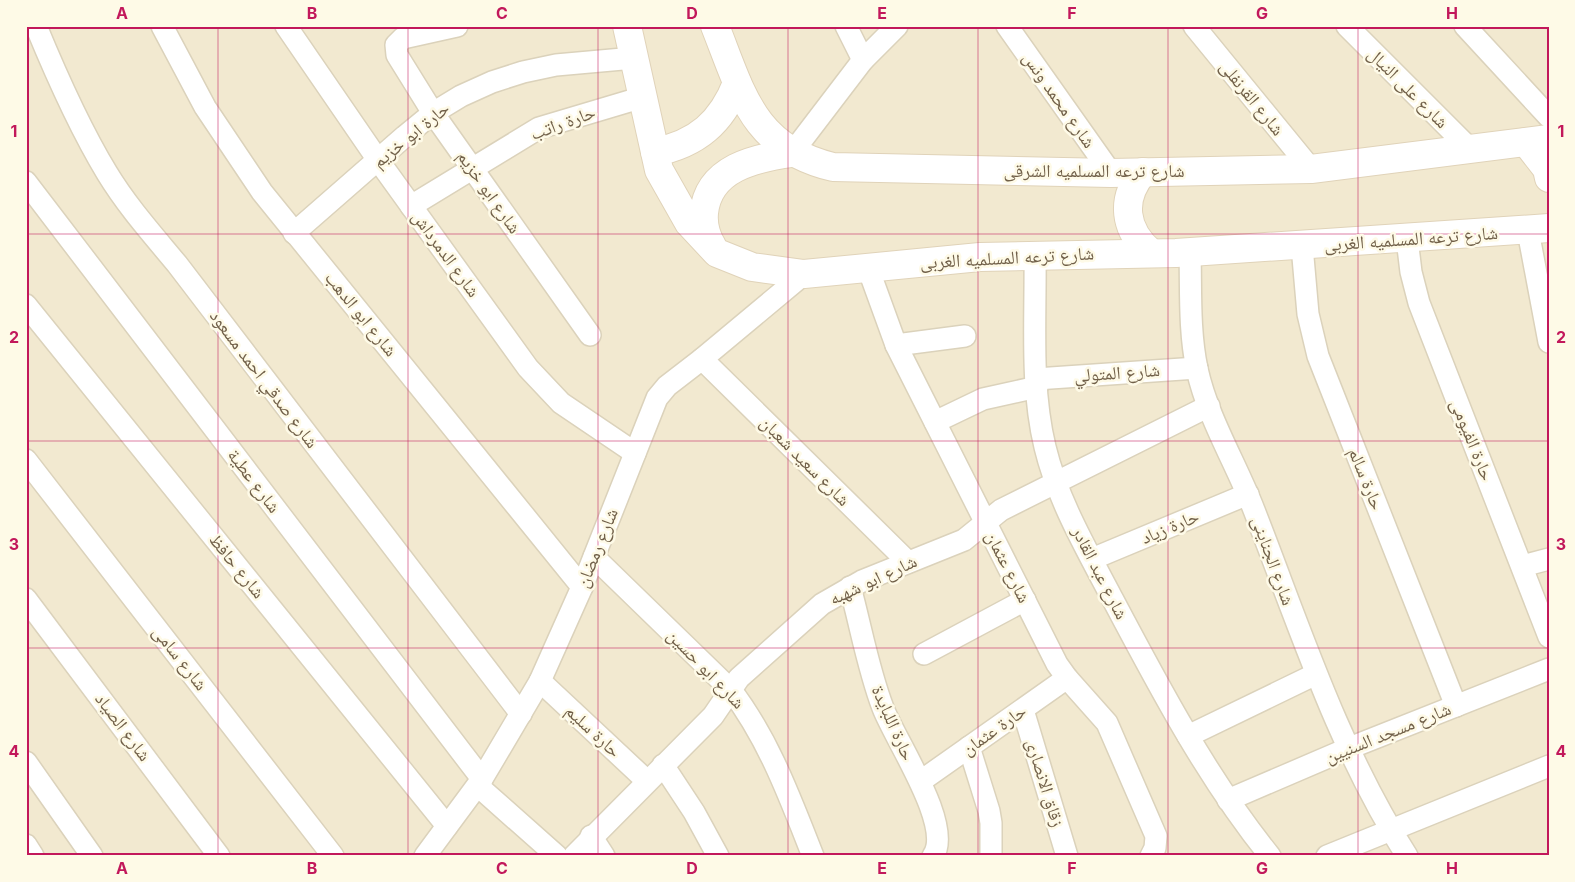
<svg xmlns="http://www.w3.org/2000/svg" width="1575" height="882" font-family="Inter,'Noto Naskh Arabic',sans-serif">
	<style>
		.residential { fill: #f2e9d0 }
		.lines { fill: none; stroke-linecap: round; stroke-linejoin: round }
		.street-casing { stroke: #dbd2bb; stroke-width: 24 }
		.secondary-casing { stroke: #e0d3b9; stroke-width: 30 }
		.street { stroke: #fff; stroke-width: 21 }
		.secondary { stroke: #fff; stroke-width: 28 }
		.grid { fill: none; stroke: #c2185b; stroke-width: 1; stroke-opacity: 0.55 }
		.labels { text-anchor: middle; stroke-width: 5; stroke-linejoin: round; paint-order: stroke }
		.street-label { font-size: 18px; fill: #716049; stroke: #fefae7 }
		.neatline { fill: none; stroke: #c2185b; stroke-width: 2 }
		.grid-label { font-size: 16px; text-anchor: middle; font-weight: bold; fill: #c2185b }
	</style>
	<rect width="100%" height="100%" fill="#fbf6e1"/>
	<!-- residential -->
	<rect class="residential" x="26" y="26" width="1523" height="830"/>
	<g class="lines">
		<defs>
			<g id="street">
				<path d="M36,26C57,77 79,127 107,173C127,206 153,235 177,264L521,714"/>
				<path d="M162,26L205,107L262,192L582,587"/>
				<path d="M286,26L378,160L528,368L561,403L635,453"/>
				<path d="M457,26L403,38L396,45L397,55L433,113L590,335"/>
				<path d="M846,26L863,60"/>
				<path d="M1007,26L1111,173"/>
				<path d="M1194,26L1311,169"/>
				<path d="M1347,26L1470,149"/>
				<path d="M1465,26L1549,117"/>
				<path d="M792,153L863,60L897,26"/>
				<path d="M26,182L482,779"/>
				<path d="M411,206L539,128L643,97"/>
				<path d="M1528,231L1549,342"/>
				<path d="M294,233L405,136L433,113L461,96L492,82L523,72L556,65L634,58"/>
				<path d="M1407,239L1411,272L1419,303L1549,637"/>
				<path d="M1302,246L1308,314L1318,356L1456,706"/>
				<path d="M1190,252C1191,291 1189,331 1197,369C1208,419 1236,463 1254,510C1300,628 1338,748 1407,856"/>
				<path d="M1035,255C1036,318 1030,385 1045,447C1058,501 1087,550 1112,598C1159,687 1207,778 1270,856"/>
				<path d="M868,268L896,345L1057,664L1067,678L1107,723L1156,836L1155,848L1151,856"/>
				<path d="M26,305L447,826"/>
				<path d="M896,345L965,336"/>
				<path d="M702,359L908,562"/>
				<path d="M1036,379L1197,368"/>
				<path d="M935,422L983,399L1037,387"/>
				<path d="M26,460L333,856"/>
				<path d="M594,557L731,690C769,740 790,798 813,856"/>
				<path d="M1092,559L1248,494"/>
				<path d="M1522,566L1549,559"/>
				<path d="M850,587C861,627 868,669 883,708C895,740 954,826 933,856"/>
				<path d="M26,599L219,856"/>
				<path d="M924,654L1025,600"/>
				<path d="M540,681L647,781"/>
				<path d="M1023,710L1067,856"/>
				<path d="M1188,736L1316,674"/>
				<path d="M969,747L989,811L991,823V856"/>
				<path d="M26,762L92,856"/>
				<path d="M663,765L694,812L718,856"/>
				<path d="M921,781L1067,678"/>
				<path d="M478,786L557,856"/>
				<path d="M1228,800L1347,749L1549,669"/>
				<path d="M591,836L604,856"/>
				<path d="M26,845L33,856"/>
				<path d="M425,856L482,779L540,681L582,587L657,398L667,386L702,359L804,274"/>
				<path d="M574,856L713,716L739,678L822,604L862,581L964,540L1001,510L1209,406"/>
				<path d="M1327,856L1549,766"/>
			</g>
			<g id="secondary">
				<path d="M627,26L659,170L689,223L717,253L752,267L804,274L980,257L1176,253L1549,228"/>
				<path d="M715,26C742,94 753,148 833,167L1111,173L1311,169L1549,139"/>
				<path d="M1526,142L1547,169L1549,178"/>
				<path d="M655,152C697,144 722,122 737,83"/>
				<path d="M1143,172C1120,199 1124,230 1151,253"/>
				<path d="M712,246C706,236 703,224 704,213C708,168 755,158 792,153"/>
			</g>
		</defs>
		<!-- street casing -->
		<use href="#street" class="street-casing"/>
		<!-- secondary casing -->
		<use href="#secondary" class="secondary-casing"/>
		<!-- street -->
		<use href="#street" class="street"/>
		<!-- secondary -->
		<use href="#secondary" class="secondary"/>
	</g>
	<!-- grid -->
	<path class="grid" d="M218,26V856M408,26V856M598,26V856M788,26V856M978,26V856M1168,26V856M1358,26V856M26,234H1549M26,441H1549M26,648H1549"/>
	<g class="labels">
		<!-- street labels -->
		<g class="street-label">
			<text transform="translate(1408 88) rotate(45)" y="6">شارع على النيال</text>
			<text transform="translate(1252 98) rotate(51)" y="6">شارع القرنفلى</text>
			<text transform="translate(1059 100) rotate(55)" y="6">شارع محمد ونس</text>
			<text transform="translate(563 123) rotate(-20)" y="6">حارة راتب</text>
			<text transform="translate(411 135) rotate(-39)" y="6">حارة ابو خزيم</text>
			<text x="1094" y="177">شارع ترعه المسلميه الشرقى</text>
			<text transform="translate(489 192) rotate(55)" y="6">شارع ابو خزيم</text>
			<text transform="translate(1411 239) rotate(-4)" y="6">شارع ترعه المسلميه الغربى</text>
			<text transform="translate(446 254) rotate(54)" y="6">شارع الدمرداش</text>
			<text transform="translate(1007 258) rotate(-3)" y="6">شارع ترعه المسلميه الغربى</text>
			<text transform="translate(361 314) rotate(51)" y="6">شارع ابو الدهب</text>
			<text transform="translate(1117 373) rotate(-4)" y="6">شارع المتولي</text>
			<text transform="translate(264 379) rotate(53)" y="6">شارع صدقي احمد مسعود</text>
			<text transform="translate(1472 440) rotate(68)" y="6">حارة الفيومى</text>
			<text transform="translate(805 461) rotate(45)" y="6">شارع سعيد شعبان</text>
			<text transform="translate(1366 479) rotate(68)" y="6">حارة سالم</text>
			<text transform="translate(254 481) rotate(53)" y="6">شارع عطية</text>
			<text transform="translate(1170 527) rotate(-23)" y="6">حارة زياد</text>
			<text transform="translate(597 548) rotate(-68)" y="6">شارع رمضان</text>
			<text transform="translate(1273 561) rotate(70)" y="6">شارع الجناينى</text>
			<text transform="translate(237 566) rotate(51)" y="6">شارع حافظ</text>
			<text transform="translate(1008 567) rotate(63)" y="6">شارع عثمان</text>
			<text transform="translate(1100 573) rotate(63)" y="6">شارع عبد القادر</text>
			<text transform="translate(873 580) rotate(-25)" y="6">شارع ابو شهبه</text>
			<text transform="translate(180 658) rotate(52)" y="6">شارع سامى</text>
			<text transform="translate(706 669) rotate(46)" y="6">شارع ابو حسين</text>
			<text transform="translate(893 723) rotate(66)" y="6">حارة اللبايدة</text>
			<text transform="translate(123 727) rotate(53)" y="6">شارع الصياد</text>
			<text transform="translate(994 730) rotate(-35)" y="6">حارة عثمان</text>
			<text transform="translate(593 731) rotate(43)" y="6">حارة سليم</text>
			<text transform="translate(1388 733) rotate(-22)" y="6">شارع مسجد السنيين</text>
			<text transform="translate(1045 783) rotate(73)" y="6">زقاق الانصارى</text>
		</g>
	</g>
	<!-- border -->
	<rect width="1575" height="882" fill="none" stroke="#fefae7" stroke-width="55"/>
	<rect x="28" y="28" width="1520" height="826" class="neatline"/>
	<g class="grid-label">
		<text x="122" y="19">A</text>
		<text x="312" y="19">B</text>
		<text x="502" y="19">C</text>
		<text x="692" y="19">D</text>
		<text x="882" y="19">E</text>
		<text x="1072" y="19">F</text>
		<text x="1262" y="19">G</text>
		<text x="1452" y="19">H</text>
		<text x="14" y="137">1</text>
		<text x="1561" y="137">1</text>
		<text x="14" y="343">2</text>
		<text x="1561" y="343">2</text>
		<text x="14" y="550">3</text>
		<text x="1561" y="550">3</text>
		<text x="14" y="757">4</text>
		<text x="1561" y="757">4</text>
		<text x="122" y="874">A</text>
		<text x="312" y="874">B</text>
		<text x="502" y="874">C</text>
		<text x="692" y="874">D</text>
		<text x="882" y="874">E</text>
		<text x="1072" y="874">F</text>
		<text x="1262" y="874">G</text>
		<text x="1452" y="874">H</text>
	</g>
</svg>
